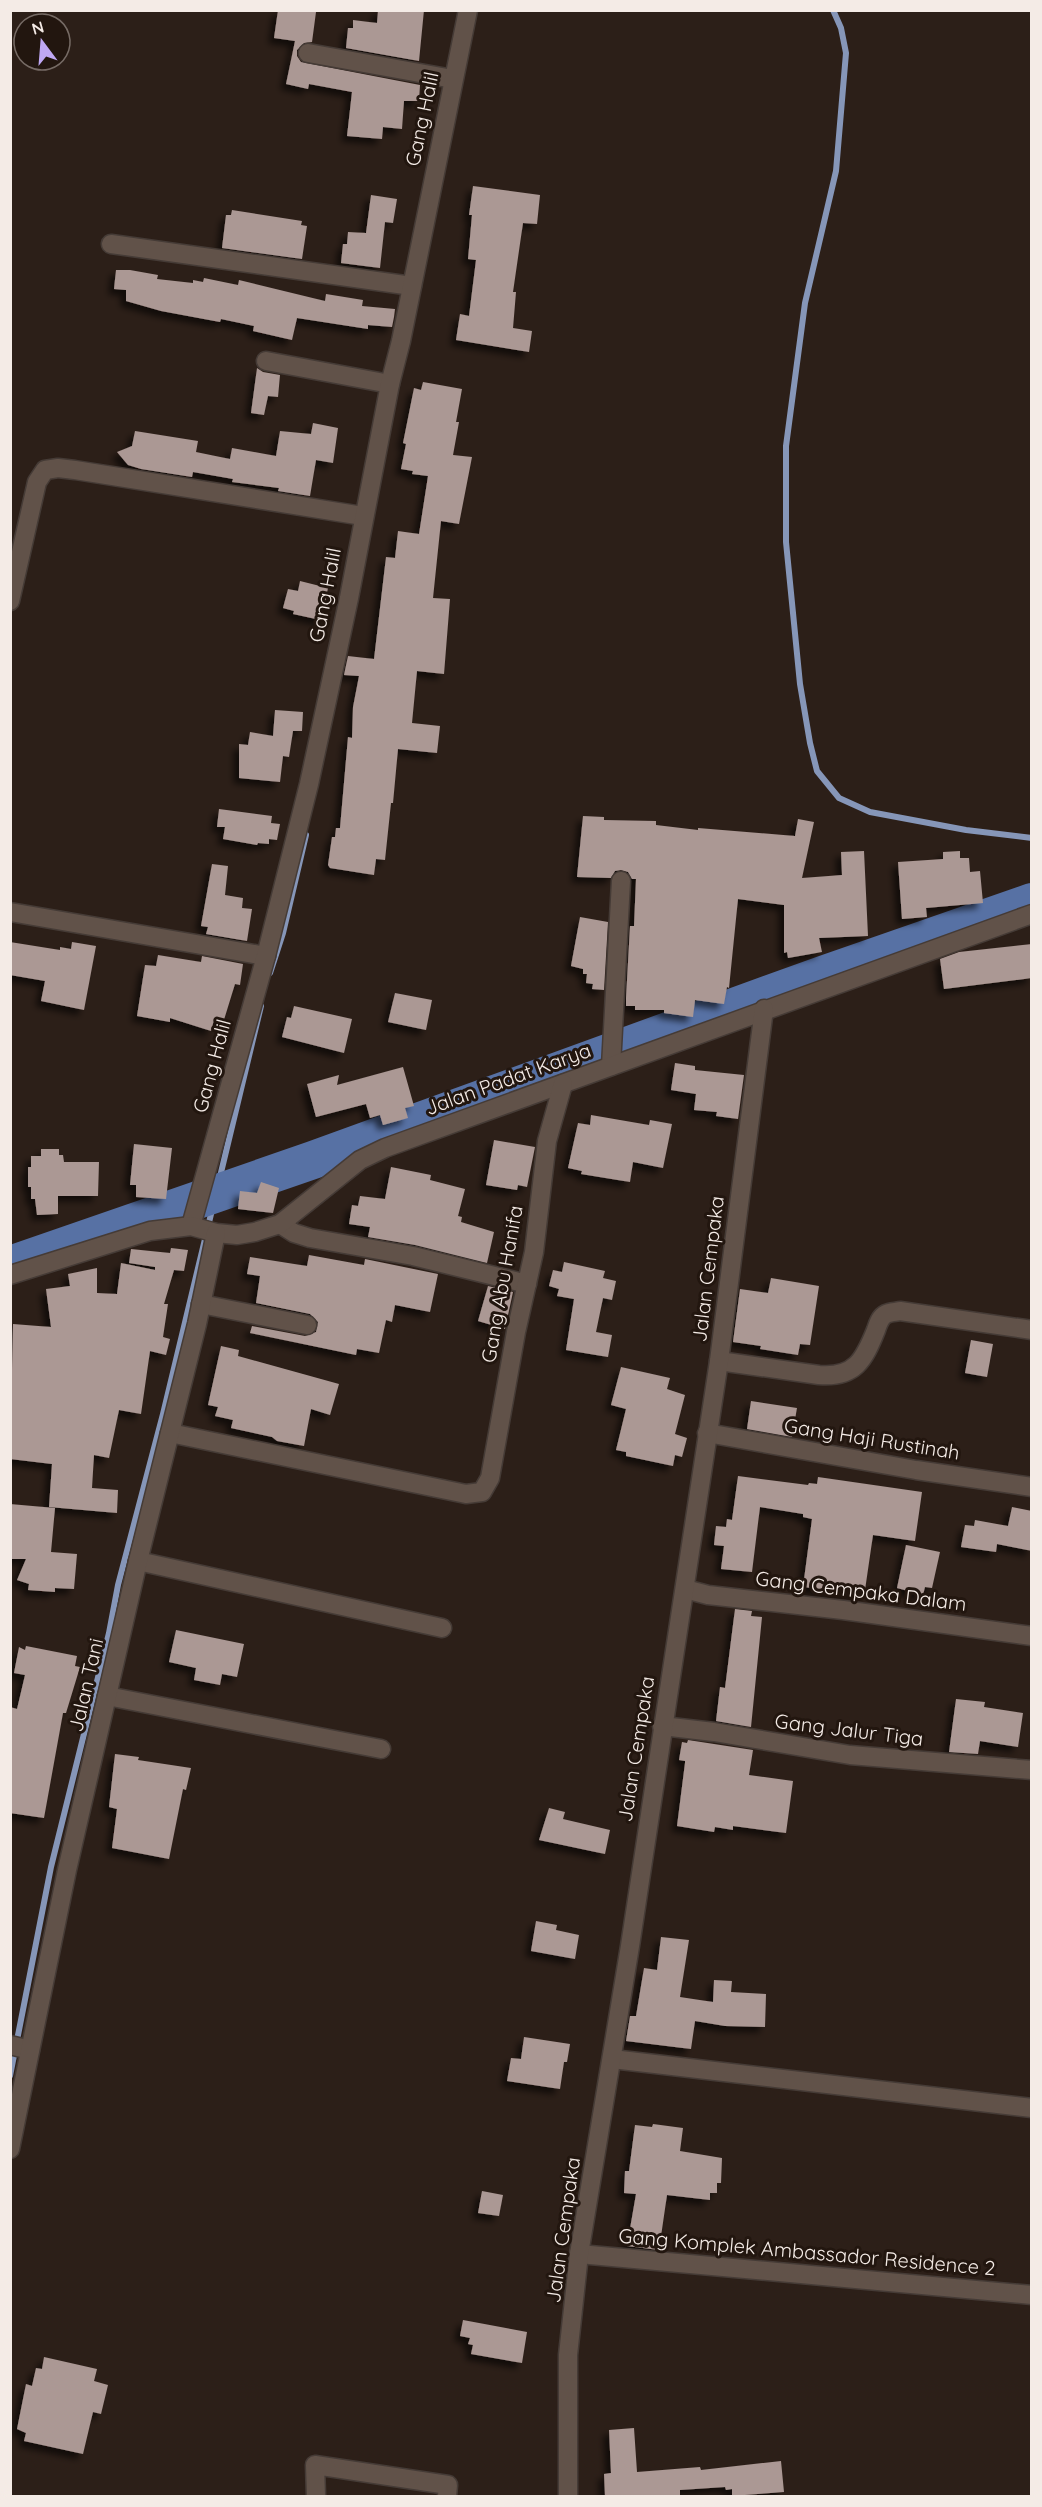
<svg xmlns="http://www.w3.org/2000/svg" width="1042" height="2507" font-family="Quicksand,sans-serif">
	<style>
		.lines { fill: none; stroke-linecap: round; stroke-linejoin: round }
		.stream { stroke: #8696b8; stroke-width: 6 }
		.river { stroke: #5771a4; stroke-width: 38 }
		.building { fill: #ab9894; filter: url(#shadow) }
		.minor-casing { stroke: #453b36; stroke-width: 21 }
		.minor { stroke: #615249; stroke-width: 18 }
		.labels { text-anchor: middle; stroke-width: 6; stroke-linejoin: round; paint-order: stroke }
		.street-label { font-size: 20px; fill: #f4ebe6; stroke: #22160f }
	</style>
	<defs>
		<filter id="shadow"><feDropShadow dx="-5.5" dy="5.5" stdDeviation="3" flood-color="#0009"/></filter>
	</defs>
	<rect width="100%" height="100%" fill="#2c1f18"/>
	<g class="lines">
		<!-- stream -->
		<g class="stream">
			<path d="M833,10L841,28L846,53L836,171L805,303L786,446V542L800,684L810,743L817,771L839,798L870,812L966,830L1032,838"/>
			<path d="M270,973L283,933L306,835"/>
			<path d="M10,2076L51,1867L109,1633L118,1585L163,1414L261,1006"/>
		</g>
		<!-- river -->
		<path class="river" d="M10,1265L313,1160L822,975L1032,902"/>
	</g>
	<!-- building -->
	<g class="building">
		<path d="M278,10L316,12L312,42L304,43L297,50V56L301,62L420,85L419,101H404L402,129L383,127L382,139L347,136L352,92L309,84L308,89L286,84L295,41L274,38Z"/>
		<path d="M378,10H424L419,61L346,48L348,28H353V20L377,23Z"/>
		<path d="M473,186L540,195L537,224L523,223L513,292H516L513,328L532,331L529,352L456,340L460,314L469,316L476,260L468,259L472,215H469Z"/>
		<path d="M371,195L397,199L393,223L385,222L380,268L341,263L343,244H347L348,232L366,233Z"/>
		<path d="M232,210L302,221L301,225L307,226L302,259L222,248L226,215H231Z"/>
		<path d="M116,270H130L158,275L157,279L193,283V280L203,282L204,278L238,285L239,280L325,301L326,294L363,300L362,306L395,309L394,317L392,327L368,325V329L297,318L292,340L253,331L254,326L221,319L220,322L161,311L126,301V290L114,289Z"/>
		<path d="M257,368L263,372L280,375L278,397L268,396L264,415L251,413Z"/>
		<path d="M423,382L462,389L456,422H459L453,455L472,457L459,524L441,521L433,598L450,599L444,674L417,671L412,723L440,726L437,753L398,749L393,803H391L385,860L376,859L374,875L330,868L328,865L332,837H335L336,828H340L348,737L352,738L353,707L359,676L344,675L348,656L374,659L386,557L395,558L398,531L419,534L428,476L412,474L413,471L401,469L406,444L403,443L414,388L421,390Z"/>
		<path d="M313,423L338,428L333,463L316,460L310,496L278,491L279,488L232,482L233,479L193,472L192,477L141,469L128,465L117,452L132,446L135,431L198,441L196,452L230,459L232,448L276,456L280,431L311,434Z"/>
		<path d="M300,581L328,588L325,603L328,604L325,621L293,614L294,611L283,608L288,589L298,591Z"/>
		<path d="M275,710L303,712L302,731H293L289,757L283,756L280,782L239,778V744L248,745L250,732L273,736Z"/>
		<path d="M219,809L272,816L271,823L280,824L277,840L269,839V844L258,843L257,845L223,839L225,827H217Z"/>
		<path d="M583,816L604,817V820L656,821V825L698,830V828L795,836L798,819L814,822L802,878L842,875L841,852L864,851L868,936L819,938L822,952L788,958L787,952L784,953V905L738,899L729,988L727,987L724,1004L695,1000L693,1017L664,1013V1010H635V1006H626V998L630,926H634L636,879H632L628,872L621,870L615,871L611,878L577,877Z"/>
		<path d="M960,851V858H969L970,872L980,871L983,903L926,908L927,917L902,919L898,862L943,859V852Z"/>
		<path d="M212,864L228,866L225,895L243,898L242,908L252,909L247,941L206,934L208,927L201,926Z"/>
		<path d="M580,917L608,922L604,990L592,989L593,984L586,983L587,974H583V969L571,966Z"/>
		<path d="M10,942L60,950V947L71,949L72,942L96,946L84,1010L41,1001L45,981L10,975Z"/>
		<path d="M1032,944V978L944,989L940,959L959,952Z"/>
		<path d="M158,955L201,962L202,956L243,964L240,985L235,984L223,1023L214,1020L211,1031L170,1018V1022L137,1016L145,965L156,966Z"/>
		<path d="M395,993L432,1000L426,1030L388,1022Z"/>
		<path d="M294,1006L352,1019L344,1053L282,1037L287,1017L291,1018Z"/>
		<path d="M675,1063L695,1066V1070L744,1075L738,1119L716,1116L717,1112L694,1110L696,1094L671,1090Z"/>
		<path d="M403,1067L414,1106L405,1108L408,1118L383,1125L380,1115L370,1118L366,1104L316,1117L307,1084L339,1075L337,1085Z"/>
		<path d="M591,1115L649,1125L650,1120L672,1124L663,1168L633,1162L630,1182L581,1174L582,1171L568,1168L578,1123L590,1125Z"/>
		<path d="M494,1140L535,1147L527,1187L518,1185L517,1190L486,1185Z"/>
		<path d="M134,1144L172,1148L166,1199L136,1197V1185H130Z"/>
		<path d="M41,1149H59V1155H63L64,1162H99L98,1196H58V1214L37,1215L35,1199H31V1187H28V1167H31V1156H41Z"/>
		<path d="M391,1167L431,1175L430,1180L465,1189L458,1216L462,1217L461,1222L494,1232L487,1263L415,1245L368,1237L370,1227L349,1224L352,1205L358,1206L360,1196L385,1199Z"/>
		<path d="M261,1182L279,1188L273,1213L238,1209L240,1191L257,1193Z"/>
		<path d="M171,1248L188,1250L184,1271L174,1270L164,1304H168L163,1337L170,1339L166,1355L150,1351L141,1414L119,1410L109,1458L94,1455L92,1488L118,1490L117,1513L49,1507L52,1464L10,1459L13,1324L51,1327L46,1289L70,1286L68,1274L97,1268V1293L117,1294L121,1263L155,1270V1267L129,1263L131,1249L170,1253Z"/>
		<path d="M309,1255L364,1265L365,1259L438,1274L430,1312L395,1305L392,1322L386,1320L379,1353L357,1349L356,1355L250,1333L252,1326L305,1336L316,1332L318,1322L310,1314L256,1303L260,1276L247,1274L250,1257L307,1266Z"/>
		<path d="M564,1262L605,1271L603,1278L616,1281L612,1300L603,1298L596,1332L612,1335L608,1357L566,1350L574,1299L557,1296L559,1289L549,1286L553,1270L562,1272Z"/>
		<path d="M771,1278L819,1286L810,1345L800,1344L798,1355L760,1349L761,1346L733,1342L740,1289L768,1293Z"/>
		<path d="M488,1286L513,1292L505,1329L478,1321Z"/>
		<path d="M971,1340L993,1344L987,1377L965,1373Z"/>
		<path d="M221,1346L239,1350L238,1356L339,1384L330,1415L311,1409L304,1446L277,1441L272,1437L231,1428L233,1420L215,1416L218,1407L208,1405Z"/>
		<path d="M621,1367L670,1378L667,1389L685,1395L675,1434L687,1438L682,1457L675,1455L673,1466L626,1456V1452L616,1450L626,1409L611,1405Z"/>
		<path d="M751,1401L797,1408L792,1437L747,1429Z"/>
		<path d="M738,1476L808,1485L809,1483L817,1484L818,1477L922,1492L915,1541L873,1535L865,1590L857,1589L856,1593L803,1587L812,1519L803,1517V1514L760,1507L752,1572L721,1569L724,1546L714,1545L716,1526L726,1527L727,1519L732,1520Z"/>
		<path d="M10,1504L55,1508L51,1552L77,1554L74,1589L55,1588V1592L28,1590L29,1584L17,1580L26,1559H10Z"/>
		<path d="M1012,1507L1032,1511V1551L997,1544L996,1552L961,1547L965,1525L974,1526L975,1520L1008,1526Z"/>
		<path d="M906,1545L940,1552L932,1588L925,1587L923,1595L897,1588Z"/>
		<path d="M735,1609L752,1611L751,1616L762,1617L751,1727L716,1721L720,1687L725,1688Z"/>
		<path d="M176,1630L244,1644L237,1677L222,1674L220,1685L194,1680L196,1668L169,1662Z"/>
		<path d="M26,1646L77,1656L75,1666L80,1667L66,1713H63L44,1818L10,1813V1707L17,1709L25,1675L14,1673L19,1647L25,1650Z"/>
		<path d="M956,1699L985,1702L984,1707L1023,1713L1018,1747L980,1741L978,1754L949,1752Z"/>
		<path d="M688,1740L753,1750L749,1775L793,1781L786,1833L733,1826V1830L715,1827L714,1832L677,1826L685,1763V1761L679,1760L682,1742L687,1743Z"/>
		<path d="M115,1754L139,1757L138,1760L191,1768L186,1790L183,1789L169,1859L112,1848L117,1809L109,1807Z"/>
		<path d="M549,1808L565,1812L563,1819L610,1830L605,1854L539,1840Z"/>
		<path d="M536,1921L557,1925L556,1930L579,1935L575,1959L531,1951Z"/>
		<path d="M661,1937L689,1940L680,1997L713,2002L714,1980L732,1981L731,1992L766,1994L765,2027L725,2026L695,2021L691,2049L626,2041L630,2016H636L644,1968L657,1970Z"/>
		<path d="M524,2037L570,2044L567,2062H564L560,2089L507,2081L511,2058L521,2059Z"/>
		<path d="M653,2124L683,2128L680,2151L722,2158L721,2183H717V2193H710V2200L667,2195L659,2250L627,2246L636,2194L624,2193L625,2171H629L635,2125L652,2127Z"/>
		<path d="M482,2191L503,2195L499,2216L478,2213Z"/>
		<path d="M463,2320L527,2332L522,2363L471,2354L473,2345L468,2344L470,2338L460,2336Z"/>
		<path d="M44,2357L97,2369L94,2381L108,2385L101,2414L93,2412L83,2454L24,2441L26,2433L17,2429L26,2384L32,2386L36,2368L42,2369Z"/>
		<path d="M634,2428L637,2472L700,2467L701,2470L781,2461L784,2492L732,2496V2489L726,2490L725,2487L680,2490V2496H605L604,2474L611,2473L609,2430Z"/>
	</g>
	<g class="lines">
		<defs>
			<g id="minor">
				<path d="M308,53L453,79"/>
				<path d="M111,244L412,286"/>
				<path d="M266,361L390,384"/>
				<path d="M10,601L37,482L45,470L58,468L75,470L363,516"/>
				<path d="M10,912L266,956"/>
				<path d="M611,1066L621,881"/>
				<path d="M280,1224L294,1233L310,1238L413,1256L527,1284"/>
				<path d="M191,1226L266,956L309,784L349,598L390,384L401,341L468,10"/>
				<path d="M10,1275L150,1231L191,1226L216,1233L237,1235L255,1232L280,1224L360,1160L385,1148L1032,914"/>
				<path d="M201,1304L307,1325"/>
				<path d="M719,1361L819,1375C855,1378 864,1360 876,1330C878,1324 880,1317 886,1314C890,1312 896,1312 900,1311L1032,1330"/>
				<path d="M170,1433L466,1494L482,1492L490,1478L516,1332L534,1252L547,1141L563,1084"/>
				<path d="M707,1433L916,1470L1032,1487"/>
				<path d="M138,1561L442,1628"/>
				<path d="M685,1589L708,1595L843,1610L1032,1636"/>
				<path d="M107,1696L381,1749"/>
				<path d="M662,1726L714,1732L850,1755L1032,1770"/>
				<path d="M10,2045L30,2050"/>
				<path d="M612,2059L1032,2108"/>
				<path d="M10,2149L67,1870L138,1561L197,1324L216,1233"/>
				<path d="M579,2254L1032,2295"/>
				<path d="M316,2496L315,2465L448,2485L447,2496"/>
				<path d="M568,2496V2355L579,2254L630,1946L719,1361L764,1009"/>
			</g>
		</defs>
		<!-- minor casing -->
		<use href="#minor" class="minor-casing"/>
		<!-- minor -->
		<use href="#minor" class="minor"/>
	</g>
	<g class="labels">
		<!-- street labels -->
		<g class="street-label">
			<text transform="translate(422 119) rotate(-78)" y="7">Gang Halil</text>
			<text transform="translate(325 595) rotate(-79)" y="7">Gang Halil</text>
			<text transform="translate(212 1066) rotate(-75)" y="7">Gang Halil</text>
			<text transform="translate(508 1079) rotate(-20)" y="7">Jalan Padat Karya</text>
			<text transform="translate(708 1269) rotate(-83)" y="7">Jalan Cempaka</text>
			<text transform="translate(502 1284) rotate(-80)" y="7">Gang Abu Hanifa</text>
			<text transform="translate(872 1439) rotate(9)" y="7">Gang Haji Rustinah</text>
			<text transform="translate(861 1591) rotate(7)" y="7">Gang Cempaka Dalam</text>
			<text transform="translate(86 1685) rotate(-77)" y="7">Jalan Tani</text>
			<text transform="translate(849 1730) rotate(7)" y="7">Gang Jalur Tiga</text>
			<text transform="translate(636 1749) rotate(-81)" y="7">Jalan Cempaka</text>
			<text transform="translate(563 2230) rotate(-82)" y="7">Jalan Cempaka</text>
			<text transform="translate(807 2252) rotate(5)" y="7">Gang Komplek Ambassador Residence 2</text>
		</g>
	</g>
	<!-- border -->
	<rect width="1042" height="2507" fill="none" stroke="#f4ebe6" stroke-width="24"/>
	<!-- north arrow -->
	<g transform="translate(42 42) rotate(344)"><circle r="28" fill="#22160f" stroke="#766b65" stroke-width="1.5"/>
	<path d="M0-4.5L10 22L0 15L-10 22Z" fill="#bfa8f4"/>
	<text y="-9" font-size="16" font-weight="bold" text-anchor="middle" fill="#f4ebe6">N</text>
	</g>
</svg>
